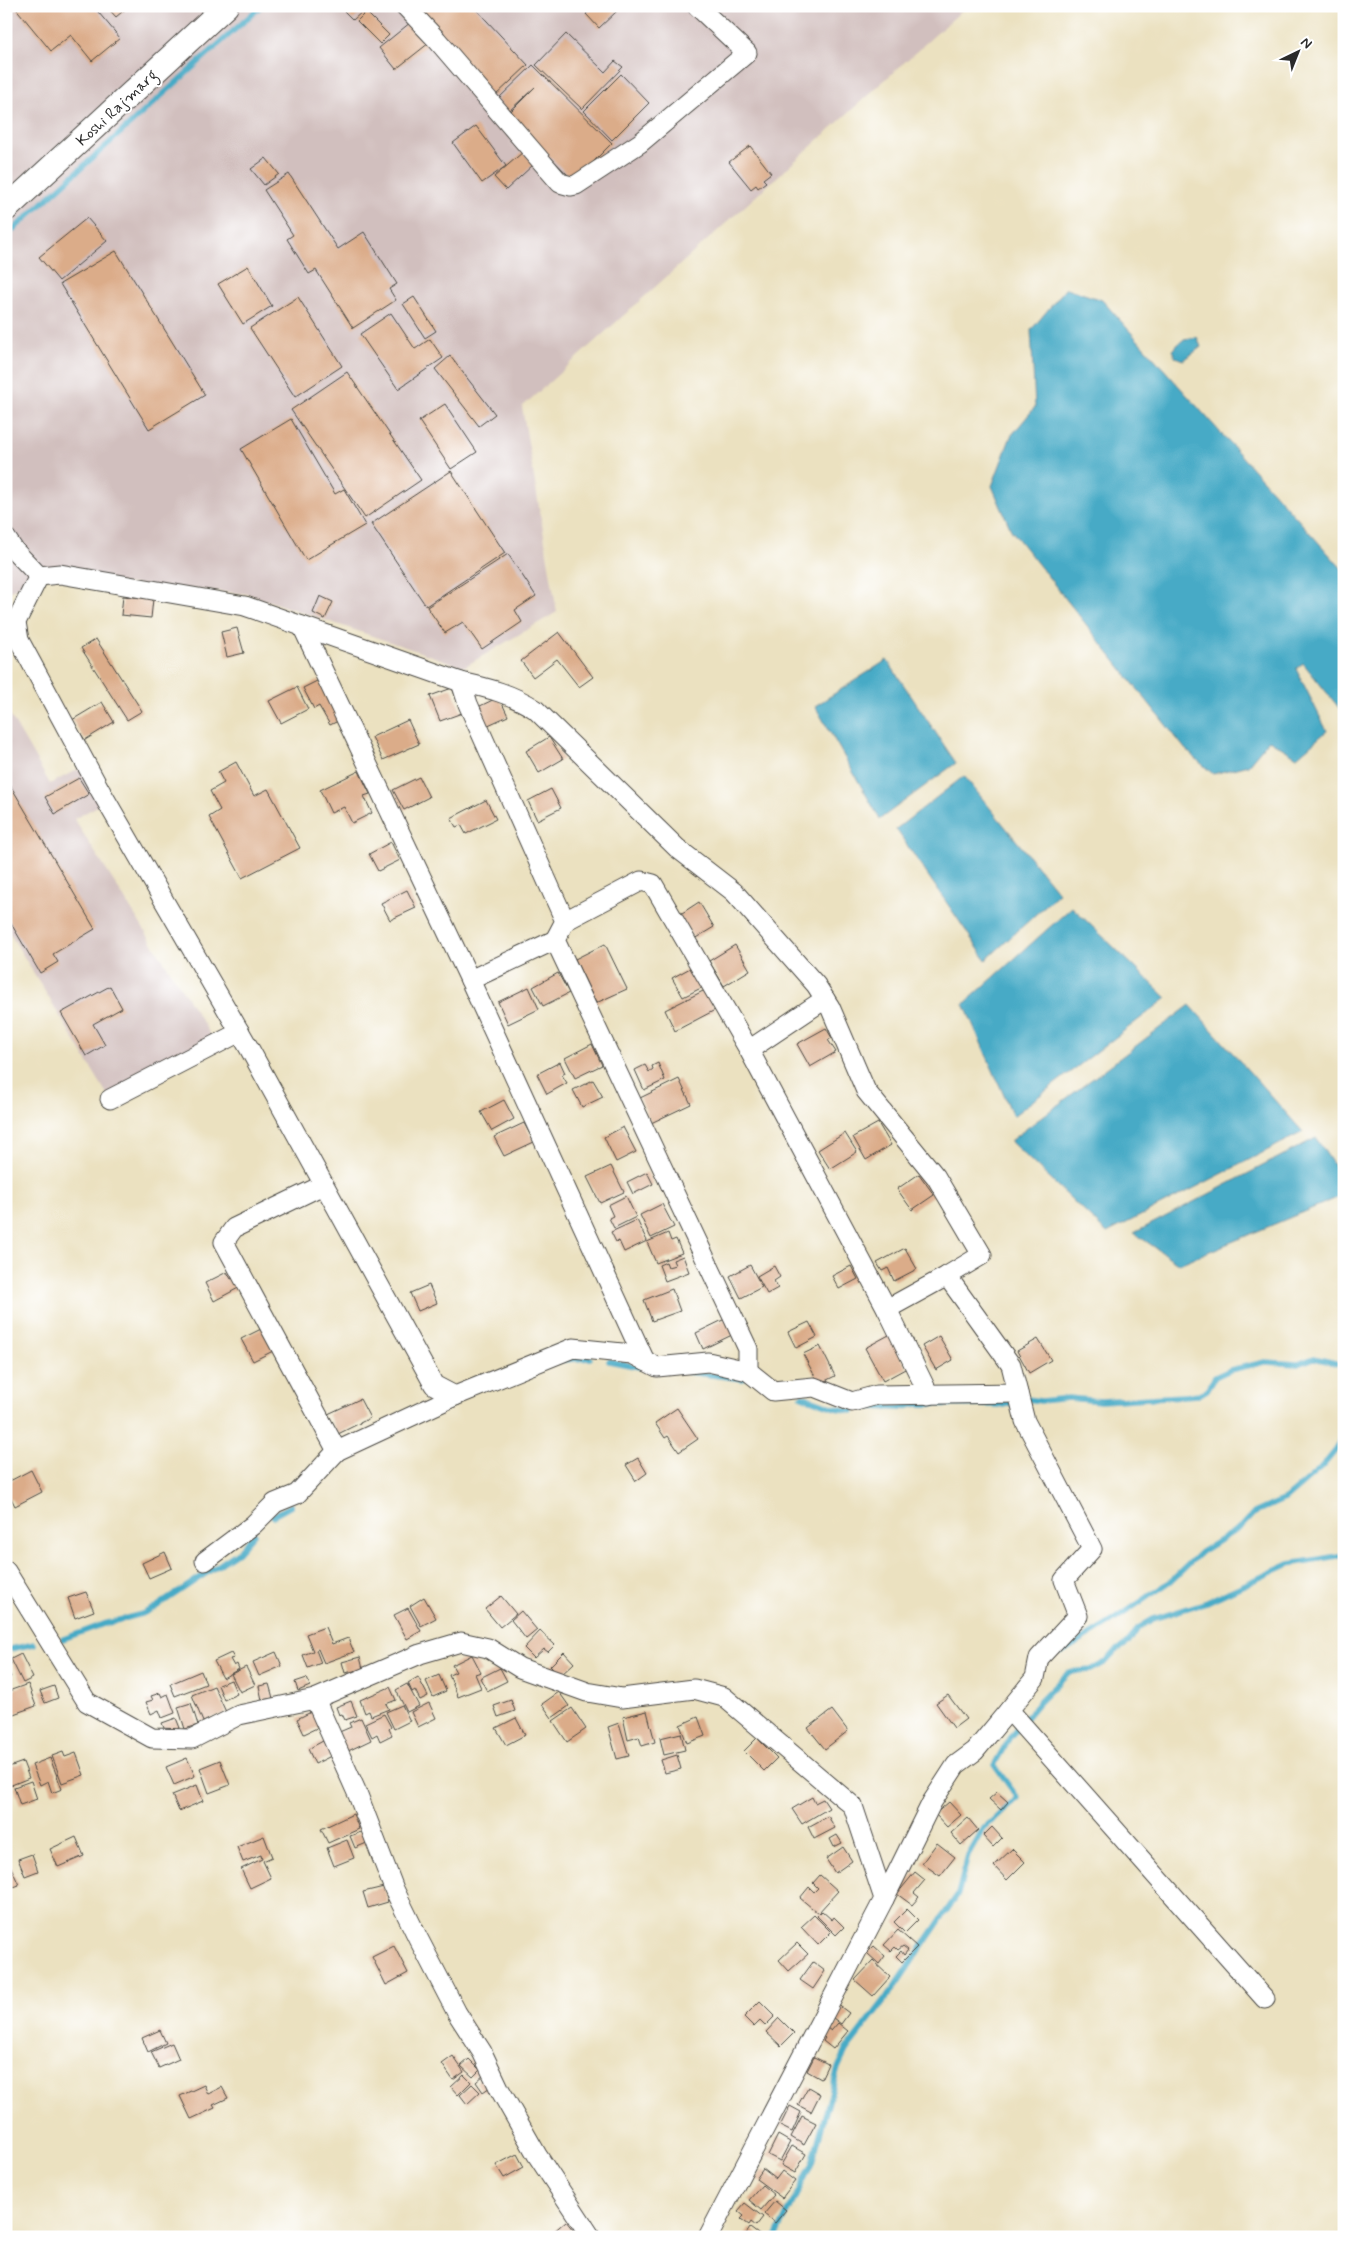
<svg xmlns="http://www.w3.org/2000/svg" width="1350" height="2243" font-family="Mynerve,sans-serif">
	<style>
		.industrial { fill: #d1bfbe }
		.water { fill: #47aac6; stroke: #396a78 }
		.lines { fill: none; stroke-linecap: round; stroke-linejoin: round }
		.stream { stroke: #47aac6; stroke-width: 5.5 }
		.building { fill: #dbac89 }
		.minor-casing { stroke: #484641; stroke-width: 21 }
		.major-casing { stroke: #484641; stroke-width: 26 }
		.minor { stroke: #fff; stroke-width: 19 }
		.major { stroke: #fff; stroke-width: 24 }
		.labels { text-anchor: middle; stroke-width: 4; stroke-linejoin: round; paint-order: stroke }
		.street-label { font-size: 16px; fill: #2b2b2b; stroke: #fff }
	</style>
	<rect width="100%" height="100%" fill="#fff"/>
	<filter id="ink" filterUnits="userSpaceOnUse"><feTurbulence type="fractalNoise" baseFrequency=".02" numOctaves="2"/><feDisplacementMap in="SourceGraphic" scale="10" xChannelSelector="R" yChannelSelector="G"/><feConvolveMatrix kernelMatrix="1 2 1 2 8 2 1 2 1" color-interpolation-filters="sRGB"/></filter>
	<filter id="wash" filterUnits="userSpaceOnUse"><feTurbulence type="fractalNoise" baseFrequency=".0096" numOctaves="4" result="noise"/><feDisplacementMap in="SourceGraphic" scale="20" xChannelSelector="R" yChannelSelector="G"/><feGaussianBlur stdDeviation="1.12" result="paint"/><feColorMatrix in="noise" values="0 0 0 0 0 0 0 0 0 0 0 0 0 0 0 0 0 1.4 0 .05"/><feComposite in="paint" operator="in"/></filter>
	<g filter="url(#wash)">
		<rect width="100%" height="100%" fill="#ebe1c0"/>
		<!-- industrial -->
		<g class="industrial">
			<path d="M6,6H967L522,407L557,612L464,667L248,594L39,576L6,593Z"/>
			<path d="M6,708L50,784L82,767L103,803L74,819L217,1045L110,1099L6,927Z"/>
		</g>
		<!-- water -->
		<g class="water">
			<path d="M1066,288L1102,300L1344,571V714L1303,663L1296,669L1327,731L1297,757L1269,740L1248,765L1213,774L1186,750L1011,530L992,486L1011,436L1035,407L1031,330Z"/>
			<path d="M1197,337L1201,347L1184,360L1175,357L1172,350L1184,339Z"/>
			<path d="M887,660L956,763L880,819L815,706Z"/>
			<path d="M964,776L1059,893L986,960L896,829Z"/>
			<path d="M1072,907L1167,998L1013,1116L964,1004Z"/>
			<path d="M1190,1005L1303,1132L1107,1233L1010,1141Z"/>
			<path d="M1316,1138L1344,1181V1195L1179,1264L1134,1233Z"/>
		</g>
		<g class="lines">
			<!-- stream -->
			<g class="stream">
				<path d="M6,236L261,6"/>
				<path d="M562,1360L590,1358"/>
				<path d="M609,1361L639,1367"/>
				<path d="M688,1372L743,1379"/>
				<path d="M802,1396L835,1408L852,1411"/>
				<path d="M864,1407L900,1408L917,1404L1004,1405L1026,1399L1041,1401L1068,1398L1101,1401L1199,1395L1207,1390L1215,1377L1230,1370L1265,1362L1298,1364L1314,1358L1344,1365"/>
				<path d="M273,1516L291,1506"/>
				<path d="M63,1639L104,1624L142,1614L156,1607L238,1552L254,1534"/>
				<path d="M6,1650L34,1644"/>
				<path d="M1062,1652L1111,1622L1171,1581L1201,1552L1241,1527L1254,1513L1285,1499L1322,1467L1336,1450L1344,1429"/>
				<path d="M776,2237L812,2163L838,2068L847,2049L894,1988L958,1894L968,1856L984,1828L1018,1798L994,1765L1010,1737L1039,1702L1069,1672L1091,1670L1106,1662L1116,1651L1129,1642L1138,1628L1153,1619L1207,1602L1289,1564L1344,1555"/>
			</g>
		</g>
		<g id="blocks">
			<!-- building -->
			<g class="building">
				<path d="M14,6H93L120,38L92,61L71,35L51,51Z"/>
				<path d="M106,6H129L116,17Z"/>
				<path d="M339,6H358L363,11L353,20Z"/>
				<path d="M407,6H473L528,65L494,97Z"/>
				<path d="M594,6H612L617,11L599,28L586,14Z"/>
				<path d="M366,12L389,35L380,44L357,21Z"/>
				<path d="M411,22L429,43L396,69L379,48Z"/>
				<path d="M566,34L605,72L615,61L623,67L582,109L536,65Z"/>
				<path d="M533,65L612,143L574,181L508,114L535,87L508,112L497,100Z"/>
				<path d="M621,74L649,103L612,140L584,111Z"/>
				<path d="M476,126L506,166L482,183L453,143Z"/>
				<path d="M750,146L771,173L763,179L766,182L758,188L756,185L751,189L729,162Z"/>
				<path d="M523,152L534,164L506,190L494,177Z"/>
				<path d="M266,158L279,174L264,185L251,169Z"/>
				<path d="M289,174L338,249L364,232L397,284L389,289L396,300L353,328L316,270L309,274L287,239L293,235L264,190Z"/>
				<path d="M87,218L107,241L59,281L39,257Z"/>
				<path d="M116,251L205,395L149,429L60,284Z"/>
				<path d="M248,266L272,306L243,324L218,284Z"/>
				<path d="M298,297L342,366L295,397L250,328Z"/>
				<path d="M414,297L436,331L425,338L403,304Z"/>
				<path d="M391,313L415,349L430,339L443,358L398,389L360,334Z"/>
				<path d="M450,356L495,414L479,426L435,369Z"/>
				<path d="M347,372L421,480L365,518L291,410Z"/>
				<path d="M445,404L477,452L451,469L419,421Z"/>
				<path d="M291,419L335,494L344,489L365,525L306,560L241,449Z"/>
				<path d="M451,471L505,553L426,606L371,524Z"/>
				<path d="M508,554L536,596L515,610L522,622L482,649L463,622L445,633L427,607Z"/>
				<path d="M123,596L153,599L151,618L121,615Z"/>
				<path d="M320,596L333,602L325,619L313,613Z"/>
				<path d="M237,628L244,653L227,657L221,632Z"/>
				<path d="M559,632L593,677L579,687L557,659L533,677L521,661Z"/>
				<path d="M96,639L142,711L127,720L81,648Z"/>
				<path d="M319,680L340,720L330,725L319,706L314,709L303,688Z"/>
				<path d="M297,687L308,709L281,723L269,701Z"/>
				<path d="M452,688L462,713L440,721L430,696Z"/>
				<path d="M499,697L508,716L486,726L478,707Z"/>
				<path d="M102,702L114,722L85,740L72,720Z"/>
				<path d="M408,720L419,744L383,760L372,737Z"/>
				<path d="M549,737L563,759L539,773L526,751Z"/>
				<path d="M236,762L254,796L268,789L300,848L242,878L209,817L220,810L210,791L224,783L218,772Z"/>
				<path d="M359,771L370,794L364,796L372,813L352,823L344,807L331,813L320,790Z"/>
				<path d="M419,777L429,797L404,810L393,790Z"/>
				<path d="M6,778L95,929L53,954L58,962L40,973L6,915Z"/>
				<path d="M79,778L89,794L55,814L45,797Z"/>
				<path d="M551,789L561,808L537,820L528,801Z"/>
				<path d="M486,800L496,819L466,834L461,825L456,827L451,818Z"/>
				<path d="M391,842L400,860L378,871L369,854Z"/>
				<path d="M407,890L416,908L390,920L381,903Z"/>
				<path d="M699,902L714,927L694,939L679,915Z"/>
				<path d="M605,944L627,989L596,1003L575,959Z"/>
				<path d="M735,945L750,970L724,986L709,961Z"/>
				<path d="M692,967L703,987L683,997L672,978Z"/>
				<path d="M558,973L569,993L543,1006L533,987Z"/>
				<path d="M110,986L122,1008L93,1024L105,1045L86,1056L61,1013Z"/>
				<path d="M529,987L539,1009L508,1024L498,1002Z"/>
				<path d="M705,990L715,1010L675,1031L665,1010Z"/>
				<path d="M826,1028L832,1038L828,1040L836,1052L810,1067L797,1044Z"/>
				<path d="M592,1044L602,1065L575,1078L565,1058Z"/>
				<path d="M560,1062L565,1073L562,1075L567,1083L547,1094L537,1074Z"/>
				<path d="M658,1063L665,1080L644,1090L635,1070L645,1065L649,1072L653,1069L652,1066Z"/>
				<path d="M679,1079L691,1104L651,1123L640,1098Z"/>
				<path d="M593,1080L603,1097L582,1107L573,1090Z"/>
				<path d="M504,1100L514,1119L492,1131L481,1112Z"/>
				<path d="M524,1123L534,1142L504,1156L494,1137Z"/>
				<path d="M878,1123L891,1145L866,1160L853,1137Z"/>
				<path d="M623,1127L636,1152L616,1162L604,1137Z"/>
				<path d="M845,1133L857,1152L830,1169L818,1150Z"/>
				<path d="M611,1166L624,1192L600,1203L587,1177Z"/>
				<path d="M647,1172L653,1184L633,1194L627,1182Z"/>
				<path d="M919,1174L934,1195L912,1210L897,1189Z"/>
				<path d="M626,1196L636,1217L614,1228L609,1218L613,1216L608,1205Z"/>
				<path d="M662,1204L674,1227L651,1238L640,1215Z"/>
				<path d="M637,1220L647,1241L624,1252L619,1241L616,1242L611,1232Z"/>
				<path d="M668,1233L671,1241L676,1239L682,1253L656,1263L647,1242Z"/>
				<path d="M905,1248L917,1269L894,1281L888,1268L882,1271L877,1263Z"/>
				<path d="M683,1256L689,1272L665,1281L659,1265L666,1262L668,1267L675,1265L673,1260Z"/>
				<path d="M750,1265L762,1287L741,1298L730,1276Z"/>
				<path d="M774,1266L780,1277L774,1281L778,1288L767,1294L757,1276Z"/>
				<path d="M851,1266L858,1279L839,1289L832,1276Z"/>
				<path d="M227,1272L231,1279L239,1275L244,1285L214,1301L205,1283Z"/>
				<path d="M429,1285L437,1303L418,1311L410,1293Z"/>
				<path d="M672,1289L680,1311L652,1321L644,1300Z"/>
				<path d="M727,1318L734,1334L703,1349L696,1333Z"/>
				<path d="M809,1322L817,1337L796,1348L788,1332Z"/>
				<path d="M263,1328L275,1350L253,1361L241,1339Z"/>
				<path d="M889,1335L907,1368L883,1381L865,1348Z"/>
				<path d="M939,1336L953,1360L936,1370L922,1346Z"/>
				<path d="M1038,1339L1051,1360L1029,1373L1017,1351Z"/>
				<path d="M820,1346L835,1376L819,1384L803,1354Z"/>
				<path d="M360,1399L370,1418L338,1434L328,1414Z"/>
				<path d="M677,1408L698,1439L679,1452L668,1436L665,1438L655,1423Z"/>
				<path d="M638,1458L647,1473L636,1481L626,1465Z"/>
				<path d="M31,1470L42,1492L15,1506L11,1498L8,1500L6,1497V1483Z"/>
				<path d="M165,1552L172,1568L149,1578L142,1563Z"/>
				<path d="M86,1592L94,1611L75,1618L68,1598Z"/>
				<path d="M501,1596L516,1614L500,1627L485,1609Z"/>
				<path d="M424,1597L436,1618L421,1626L410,1606Z"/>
				<path d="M408,1608L421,1631L407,1639L394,1615Z"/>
				<path d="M521,1611L537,1630L526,1639L511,1620Z"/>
				<path d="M325,1627L332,1644L348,1638L354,1652L324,1663L318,1649L316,1650L321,1663L308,1668L303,1655L313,1651L306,1634Z"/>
				<path d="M540,1631L555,1645L548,1652L544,1649L534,1658L524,1648Z"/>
				<path d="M6,1652L11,1664L6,1666Z"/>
				<path d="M276,1652L282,1666L259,1676L253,1662Z"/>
				<path d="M564,1652L574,1663L560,1676L550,1666Z"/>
				<path d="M231,1653L234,1658L230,1659L234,1666L237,1664L239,1669L223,1678L214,1661Z"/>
				<path d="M21,1654L33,1678L23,1683L11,1659Z"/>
				<path d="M472,1655L481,1672L475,1674L481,1688L458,1697L449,1675L456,1672L452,1665Z"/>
				<path d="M360,1657L363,1669L345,1673L342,1662Z"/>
				<path d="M6,1667L11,1677L6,1679Z"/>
				<path d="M246,1667L255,1685L240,1692L231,1674Z"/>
				<path d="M500,1668L507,1681L487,1691L480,1678Z"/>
				<path d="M201,1671L206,1684L175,1696L170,1684Z"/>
				<path d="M439,1675L446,1691L433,1697L426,1681Z"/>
				<path d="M418,1677L428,1696L420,1700L415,1690L412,1692L408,1683Z"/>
				<path d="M307,1678L310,1686L298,1691L295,1682Z"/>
				<path d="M231,1680L237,1694L224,1700L218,1685Z"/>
				<path d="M28,1684L36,1706L8,1716L6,1692Z"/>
				<path d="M269,1684L273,1698L262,1700L259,1686Z"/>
				<path d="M407,1684L419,1706L407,1712L396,1690Z"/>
				<path d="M54,1686L58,1698L45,1703L40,1691Z"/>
				<path d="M214,1686L226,1712L203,1722L192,1695Z"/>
				<path d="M390,1687L396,1700L386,1704L389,1709L371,1716L369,1711L365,1713L360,1700Z"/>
				<path d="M559,1692L569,1706L552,1718L542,1704Z"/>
				<path d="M160,1693L162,1697L168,1694L175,1713L162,1718L159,1710L151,1714L146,1702L153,1700L151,1696Z"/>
				<path d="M948,1695L966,1719L954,1728L936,1703Z"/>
				<path d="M511,1700L515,1711L498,1717L494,1706Z"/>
				<path d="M351,1701L357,1716L345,1720L342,1714L339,1715L336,1707Z"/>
				<path d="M191,1703L198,1725L185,1729L178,1707Z"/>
				<path d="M429,1703L436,1718L418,1727L411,1712Z"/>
				<path d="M402,1705L410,1721L394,1729L386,1712Z"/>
				<path d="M572,1708L586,1729L567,1742L553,1721Z"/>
				<path d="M832,1710L848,1731L825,1749L808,1728Z"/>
				<path d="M313,1711L321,1726L304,1734L297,1719Z"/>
				<path d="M647,1711L655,1742L642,1746L639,1737L628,1740L623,1717Z"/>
				<path d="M384,1714L391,1727L389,1729L392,1735L380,1741L377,1734L372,1737L365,1723Z"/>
				<path d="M698,1717L705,1736L687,1743L680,1725Z"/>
				<path d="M176,1718L180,1728L166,1733L162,1723Z"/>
				<path d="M361,1718L371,1740L346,1752L337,1733L351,1727L349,1723Z"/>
				<path d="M516,1718L525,1735L506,1745L496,1728Z"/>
				<path d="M619,1723L629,1756L617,1759L608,1727Z"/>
				<path d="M681,1733L685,1750L664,1755L660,1738Z"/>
				<path d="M757,1738L777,1758L764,1771L744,1751Z"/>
				<path d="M323,1741L331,1756L315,1764L308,1749Z"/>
				<path d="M63,1752L65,1757L76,1753L84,1775L62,1783L52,1756Z"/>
				<path d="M677,1755L681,1769L665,1773L661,1760Z"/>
				<path d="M50,1758L62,1789L52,1793L48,1781L40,1785L32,1765Z"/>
				<path d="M187,1758L195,1776L174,1785L166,1767Z"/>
				<path d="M220,1760L230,1785L209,1793L200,1768Z"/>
				<path d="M23,1762L29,1778L9,1786L6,1779V1768Z"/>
				<path d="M31,1781L37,1799L20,1805L14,1787Z"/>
				<path d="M197,1785L203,1801L179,1811L172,1795Z"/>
				<path d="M997,1792L1008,1802L1001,1810L989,1799Z"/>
				<path d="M812,1797L815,1803L823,1799L829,1808L802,1824L792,1809Z"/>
				<path d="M949,1802L961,1815L947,1827L935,1814Z"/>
				<path d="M353,1814L359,1829L328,1843L321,1829Z"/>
				<path d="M828,1816L835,1828L814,1839L808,1827Z"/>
				<path d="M968,1818L978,1830L961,1845L951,1833Z"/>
				<path d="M992,1827L1002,1838L993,1847L983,1836Z"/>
				<path d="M364,1831L369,1842L355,1848L350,1836Z"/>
				<path d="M837,1835L842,1843L834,1847L830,1839Z"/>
				<path d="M264,1836L272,1857L263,1861L271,1878L250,1888L241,1869L262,1859L261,1855L243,1862L237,1847Z"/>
				<path d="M76,1837L84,1856L58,1867L50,1849Z"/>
				<path d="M347,1840L354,1858L334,1866L327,1848Z"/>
				<path d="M937,1843L955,1857L940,1876L922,1863Z"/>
				<path d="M843,1847L852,1861L835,1873L826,1859Z"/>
				<path d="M1012,1849L1025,1862L1007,1880L994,1866Z"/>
				<path d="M32,1854L38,1871L25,1876L18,1859Z"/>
				<path d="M9,1863L19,1885L6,1890V1864Z"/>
				<path d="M915,1872L925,1880L914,1893L919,1897L912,1905L897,1894Z"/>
				<path d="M820,1875L838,1891L818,1913L800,1898L809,1887L814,1892L818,1888L813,1883Z"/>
				<path d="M384,1887L388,1902L368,1908L363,1892Z"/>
				<path d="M907,1909L918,1920L905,1933L894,1922Z"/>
				<path d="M822,1911L832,1920L834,1917L844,1927L836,1935L817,1916Z"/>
				<path d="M814,1915L831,1932L818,1945L801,1927Z"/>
				<path d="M898,1930L917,1947L902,1962L896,1956L901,1951L904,1955L908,1950L903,1946L898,1950L895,1947L891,1951L884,1945Z"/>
				<path d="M797,1943L808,1954L789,1971L779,1960Z"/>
				<path d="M394,1946L408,1973L386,1985L372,1957Z"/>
				<path d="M874,1946L885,1956L879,1964L867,1953Z"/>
				<path d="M873,1961L890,1977L873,1996L855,1980Z"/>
				<path d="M813,1962L825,1971L813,1989L800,1980Z"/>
				<path d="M760,2001L775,2016L765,2026L760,2021L754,2027L744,2017Z"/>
				<path d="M837,2004L849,2013L841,2024L829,2015Z"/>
				<path d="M779,2018L794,2033L781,2046L766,2032Z"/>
				<path d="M838,2023L848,2031L833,2049L823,2041L825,2038L822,2035L827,2028L831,2031Z"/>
				<path d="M160,2030L166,2043L148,2052L142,2038Z"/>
				<path d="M172,2043L179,2059L159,2068L151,2052Z"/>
				<path d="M453,2056L464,2072L453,2080L442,2064Z"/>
				<path d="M814,2057L828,2064L821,2079L807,2071Z"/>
				<path d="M469,2059L480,2070L473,2077L461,2066Z"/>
				<path d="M485,2074L493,2085L483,2092L476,2082Z"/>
				<path d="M464,2075L471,2082L458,2095L451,2087Z"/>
				<path d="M472,2084L480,2092L467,2104L460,2095Z"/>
				<path d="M204,2085L208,2094L222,2087L228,2098L213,2105L215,2108L191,2119L180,2096Z"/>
				<path d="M808,2087L820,2094L811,2112L798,2105Z"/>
				<path d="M790,2106L801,2112L792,2132L780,2126Z"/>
				<path d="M802,2116L816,2123L804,2145L791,2137Z"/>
				<path d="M778,2135L790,2142L780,2161L768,2155Z"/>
				<path d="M792,2146L806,2154L795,2173L781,2165Z"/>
				<path d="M517,2154L524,2167L504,2178L496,2165Z"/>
				<path d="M763,2169L776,2179L782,2171L795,2181L782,2198L756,2179Z"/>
				<path d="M762,2185L774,2195L761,2210L749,2200Z"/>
				<path d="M775,2201L786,2210L775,2223L764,2214Z"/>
				<path d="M745,2203L763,2217L756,2226L751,2222L749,2225L741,2219L744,2216L738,2211Z"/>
				<path d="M566,2221L577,2235L555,2237L552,2233Z"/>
				<path d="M750,2228L762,2237H744Z"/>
			</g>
		</g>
	</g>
	<g filter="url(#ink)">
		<use href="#blocks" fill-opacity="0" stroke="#484641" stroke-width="1"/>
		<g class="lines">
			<defs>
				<g id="minor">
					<path d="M405,6L437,40L560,183L571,186L576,185L640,143L747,53L697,6"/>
					<path d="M6,538L14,550L39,576L60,574L245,606L461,682C488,688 512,694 535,709L677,848L734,892L816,985L830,1007L866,1091L936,1177L982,1255L947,1276L1011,1365L1025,1421L1092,1549L1064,1580L1078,1616L1039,1658L1035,1678L1009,1710L975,1751L956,1765L932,1802L884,1899"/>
					<path d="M39,576L16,622L19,640L100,790L249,1048L434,1385L455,1396L573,1348L632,1354L657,1367L708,1362L748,1371L773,1391L814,1387L852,1402L877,1395L1018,1393"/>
					<path d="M302,626L470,980"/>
					<path d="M461,682L468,704L565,921L555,940L748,1349V1371"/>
					<path d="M565,921L641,881L653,884L749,1050L825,999"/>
					<path d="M555,940L470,980L645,1361"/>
					<path d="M749,1050L887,1309L947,1276"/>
					<path d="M110,1099L240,1032"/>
					<path d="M323,1185L234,1228L224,1242L337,1451L455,1396"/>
					<path d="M887,1309L929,1395"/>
					<path d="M205,1561L253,1525L275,1503L297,1494L337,1451"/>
					<path d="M6,1571L87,1702L152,1738L192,1739L239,1715L315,1699L420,1654L461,1642L488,1648L520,1668L587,1692L622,1698L694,1689L724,1697L853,1806L884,1899L708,2237"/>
					<path d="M315,1699L358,1795L394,1889L418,1938L457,2013L482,2052L500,2090L537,2155L591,2237"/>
					<path d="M1009,1710L1265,1999"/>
				</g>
				<path id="major" d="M6,209L226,6"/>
			</defs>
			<!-- minor casing -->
			<use href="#minor" class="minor-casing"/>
			<!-- major casing -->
			<use href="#major" class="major-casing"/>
			<!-- minor -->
			<use href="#minor" class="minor"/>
			<!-- major -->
			<use href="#major" class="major"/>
		</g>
	</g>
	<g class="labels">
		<!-- street labels -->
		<g class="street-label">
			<text transform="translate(116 107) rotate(-43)" y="6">Koshi Rajmarg</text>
		</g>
	</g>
	<!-- margin -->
	<rect width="1350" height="2243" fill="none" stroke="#fff" stroke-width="25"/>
	<!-- north arrow -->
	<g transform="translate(1298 52) rotate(43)" stroke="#ffffff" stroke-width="4" paint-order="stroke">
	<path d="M0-4L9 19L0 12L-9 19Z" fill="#2b2b2b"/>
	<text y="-8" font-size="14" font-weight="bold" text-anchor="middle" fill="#2b2b2b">N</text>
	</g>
</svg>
